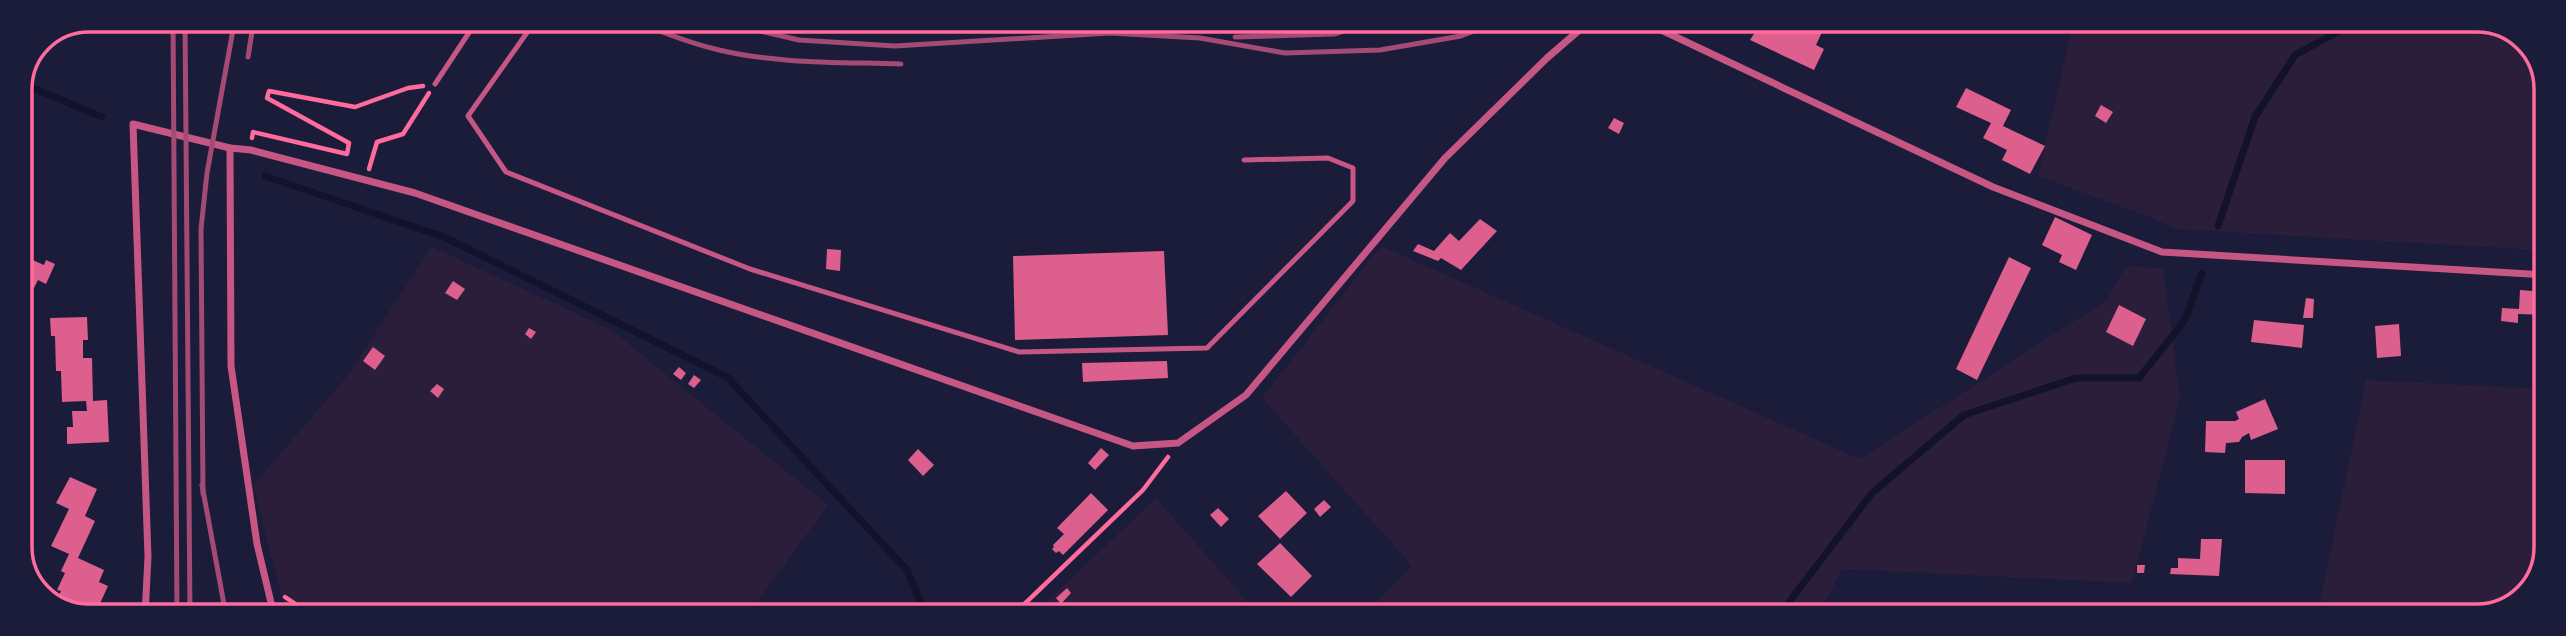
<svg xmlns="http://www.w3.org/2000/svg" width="2566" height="636" font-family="Ubuntu,sans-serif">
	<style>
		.green { fill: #2a1e3b }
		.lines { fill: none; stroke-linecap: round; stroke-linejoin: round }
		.stream { stroke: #12122b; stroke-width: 7 }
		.building { fill: #dd5f8e }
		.path { stroke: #ff6b9d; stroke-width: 4.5 }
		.service { stroke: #c65784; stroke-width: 5 }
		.minor { stroke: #c65784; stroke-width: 7 }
		.rail { stroke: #a44b75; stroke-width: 5 }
		.rim { fill: none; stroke: #ff6b9d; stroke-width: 3.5 }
	</style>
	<rect width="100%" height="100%" fill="#1b1b3a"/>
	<!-- green -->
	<g class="green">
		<path d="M2074,20L2306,21L2318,27L2334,21H2491L2529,43L2538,62L2537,250L2176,229L2152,218L2038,176Z"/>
		<path d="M1381,246L1860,459L2107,300L2126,266L2163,268L2180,398L2132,583L1842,569L1819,616H1361L1412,566L1262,398Z"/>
		<path d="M432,247L610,329L828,505L747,616L286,615L253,485L344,380Z"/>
		<path d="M2366,380L2546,389L2545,561L2523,600L2478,617H2321L2322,593Z"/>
		<path d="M1156,498L1260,616H1032Z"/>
	</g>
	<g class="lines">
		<!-- stream -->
		<g class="stream">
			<path d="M21,83L102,117"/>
			<path d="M265,176L444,237L727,377L907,570L927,616"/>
			<path d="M2218,226L2255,117L2295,55L2358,21"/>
			<path d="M1780,616L1783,610L1872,493L1964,415L2076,378H2139L2185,320L2202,273"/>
		</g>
	</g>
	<!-- building -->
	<g class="building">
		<path d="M1763,20H1775L1792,28L1795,23L1807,29L1810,24L1823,30L1816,45L1824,49L1814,70L1750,40Z"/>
		<path d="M1966,88L2011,110L2003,126L2045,146L2030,174L2002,160L2007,150L1983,138L1991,123L1956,107Z"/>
		<path d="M2101,105L2113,112L2106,123L2095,116Z"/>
		<path d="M1614,118L1624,123L1619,134L1608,128Z"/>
		<path d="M2055,217L2092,235L2076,270L2059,262L2062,255L2042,245Z"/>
		<path d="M1480,219L1497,231L1461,270L1441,258L1438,261L1413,251L1418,244L1434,251L1450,233L1459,241Z"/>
		<path d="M827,249L841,250L840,271L826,269Z"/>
		<path d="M1164,251L1168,335L1015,340L1013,256Z"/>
		<path d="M19,254L44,265L46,260L55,264L46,284L38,280L32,292L19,287Z"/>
		<path d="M2009,257L2031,268L1977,380L1956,369Z"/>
		<path d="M453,281L465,289L457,300L445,293Z"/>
		<path d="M2520,290L2546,292V315L2518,314V323L2501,321L2502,308L2519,309Z"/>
		<path d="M2306,298L2314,299L2313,318H2303Z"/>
		<path d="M2119,305L2146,319L2133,346L2106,332Z"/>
		<path d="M87,317L88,340H83V358H92L93,401L107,400L109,442L67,444V427H73L72,411H87L86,401L62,402L61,371H56L55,336H51L50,318Z"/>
		<path d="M2254,320L2304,325L2302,348L2251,342Z"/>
		<path d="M2399,324L2401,356L2377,358L2375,326Z"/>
		<path d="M529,328L536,332L531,339L525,334Z"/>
		<path d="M373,347L385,356L375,370L363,361Z"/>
		<path d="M1167,361L1168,378L1083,382L1082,363Z"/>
		<path d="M679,367L686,373L681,380L673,374Z"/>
		<path d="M694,375L701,380L694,388L688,384Z"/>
		<path d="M437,384L444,389L438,398L430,391Z"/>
		<path d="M2265,399L2278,429L2251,440L2249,433L2242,437L2239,442L2226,443L2225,453L2205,452L2206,421H2235L2239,419L2236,412Z"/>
		<path d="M1101,448L1109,455L1095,470L1088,463Z"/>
		<path d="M918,449L934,465L923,476L908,460Z"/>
		<path d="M2245,460H2285V494L2245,493Z"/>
		<path d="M70,477L97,489L85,516L95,521L78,558L104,570L99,582L108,586L98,608L88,604L82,615H75L55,604L61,591L57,590L65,573L61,571L69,554L51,546L69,509L56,503Z"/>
		<path d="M1286,491L1307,513L1280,539L1258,516Z"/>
		<path d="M1091,493L1108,510L1063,555L1059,551L1056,553L1052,549L1054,547L1053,545L1064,534L1057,528Z"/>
		<path d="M1324,500L1331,507L1320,517L1314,509Z"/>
		<path d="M1218,508L1229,519L1221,527L1210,515Z"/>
		<path d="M2201,539H2222L2219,576L2170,574L2171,568H2178V558L2200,559Z"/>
		<path d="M1280,543L1312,576L1291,597L1257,564Z"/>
		<path d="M2137,565H2145L2144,573H2137Z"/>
		<path d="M1067,588L1071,593L1061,604L1056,598Z"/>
	</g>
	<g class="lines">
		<!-- path -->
		<g class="path">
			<path d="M252,138L253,132L347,154L349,143L267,98L269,91L355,107L408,88L423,86"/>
			<path d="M369,169L377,142L403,134L429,93"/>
			<path d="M285,597L312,615"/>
			<path d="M1012,616L1143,490L1168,457"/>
		</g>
		<!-- service -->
		<g class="service">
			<path d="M536,20L468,116L506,172L750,269L1019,352L1207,348L1353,201V168L1328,158L1244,160"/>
			<path d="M435,84L478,19"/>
		</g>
		<!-- minor -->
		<g class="minor">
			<path d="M1640,20L1993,187L2162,252L2546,275"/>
			<path d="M230,148L231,366L257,544L274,615"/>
			<path d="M20,342C24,374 35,441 20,468"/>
			<path d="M145,615L148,557L133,124L230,148L251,150L415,193L1133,446L1178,443L1246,395L1445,158L1547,58L1591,20"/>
		</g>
		<!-- rail -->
		<g class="rail">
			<path d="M173,19L177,615"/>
			<path d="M185,19L190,615"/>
			<path d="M633,20C661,32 689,43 719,50C778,64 840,62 901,64"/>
			<path d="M712,20L799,40L895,46L1110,33L1200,38L1285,53L1380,50L1461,36L1502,20"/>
			<path d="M1235,37L1334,34L1379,20"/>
			<path d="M248,57L254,19"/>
			<path d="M202,485L226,615"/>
			<path d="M203,494L201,229L207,173L235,19"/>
		</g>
	</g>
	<!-- crop -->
	<path d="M0 0H2566V636H0ZM89 32H2477A57 57 0 0 1 2534 89V547A57 57 0 0 1 2477 604H89A57 57 0 0 1 32 547V89A57 57 0 0 1 89 32Z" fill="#1b1b3a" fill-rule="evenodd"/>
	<path class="rim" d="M89 32H2477A57 57 0 0 1 2534 89V547A57 57 0 0 1 2477 604H89A57 57 0 0 1 32 547V89A57 57 0 0 1 89 32Z"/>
</svg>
